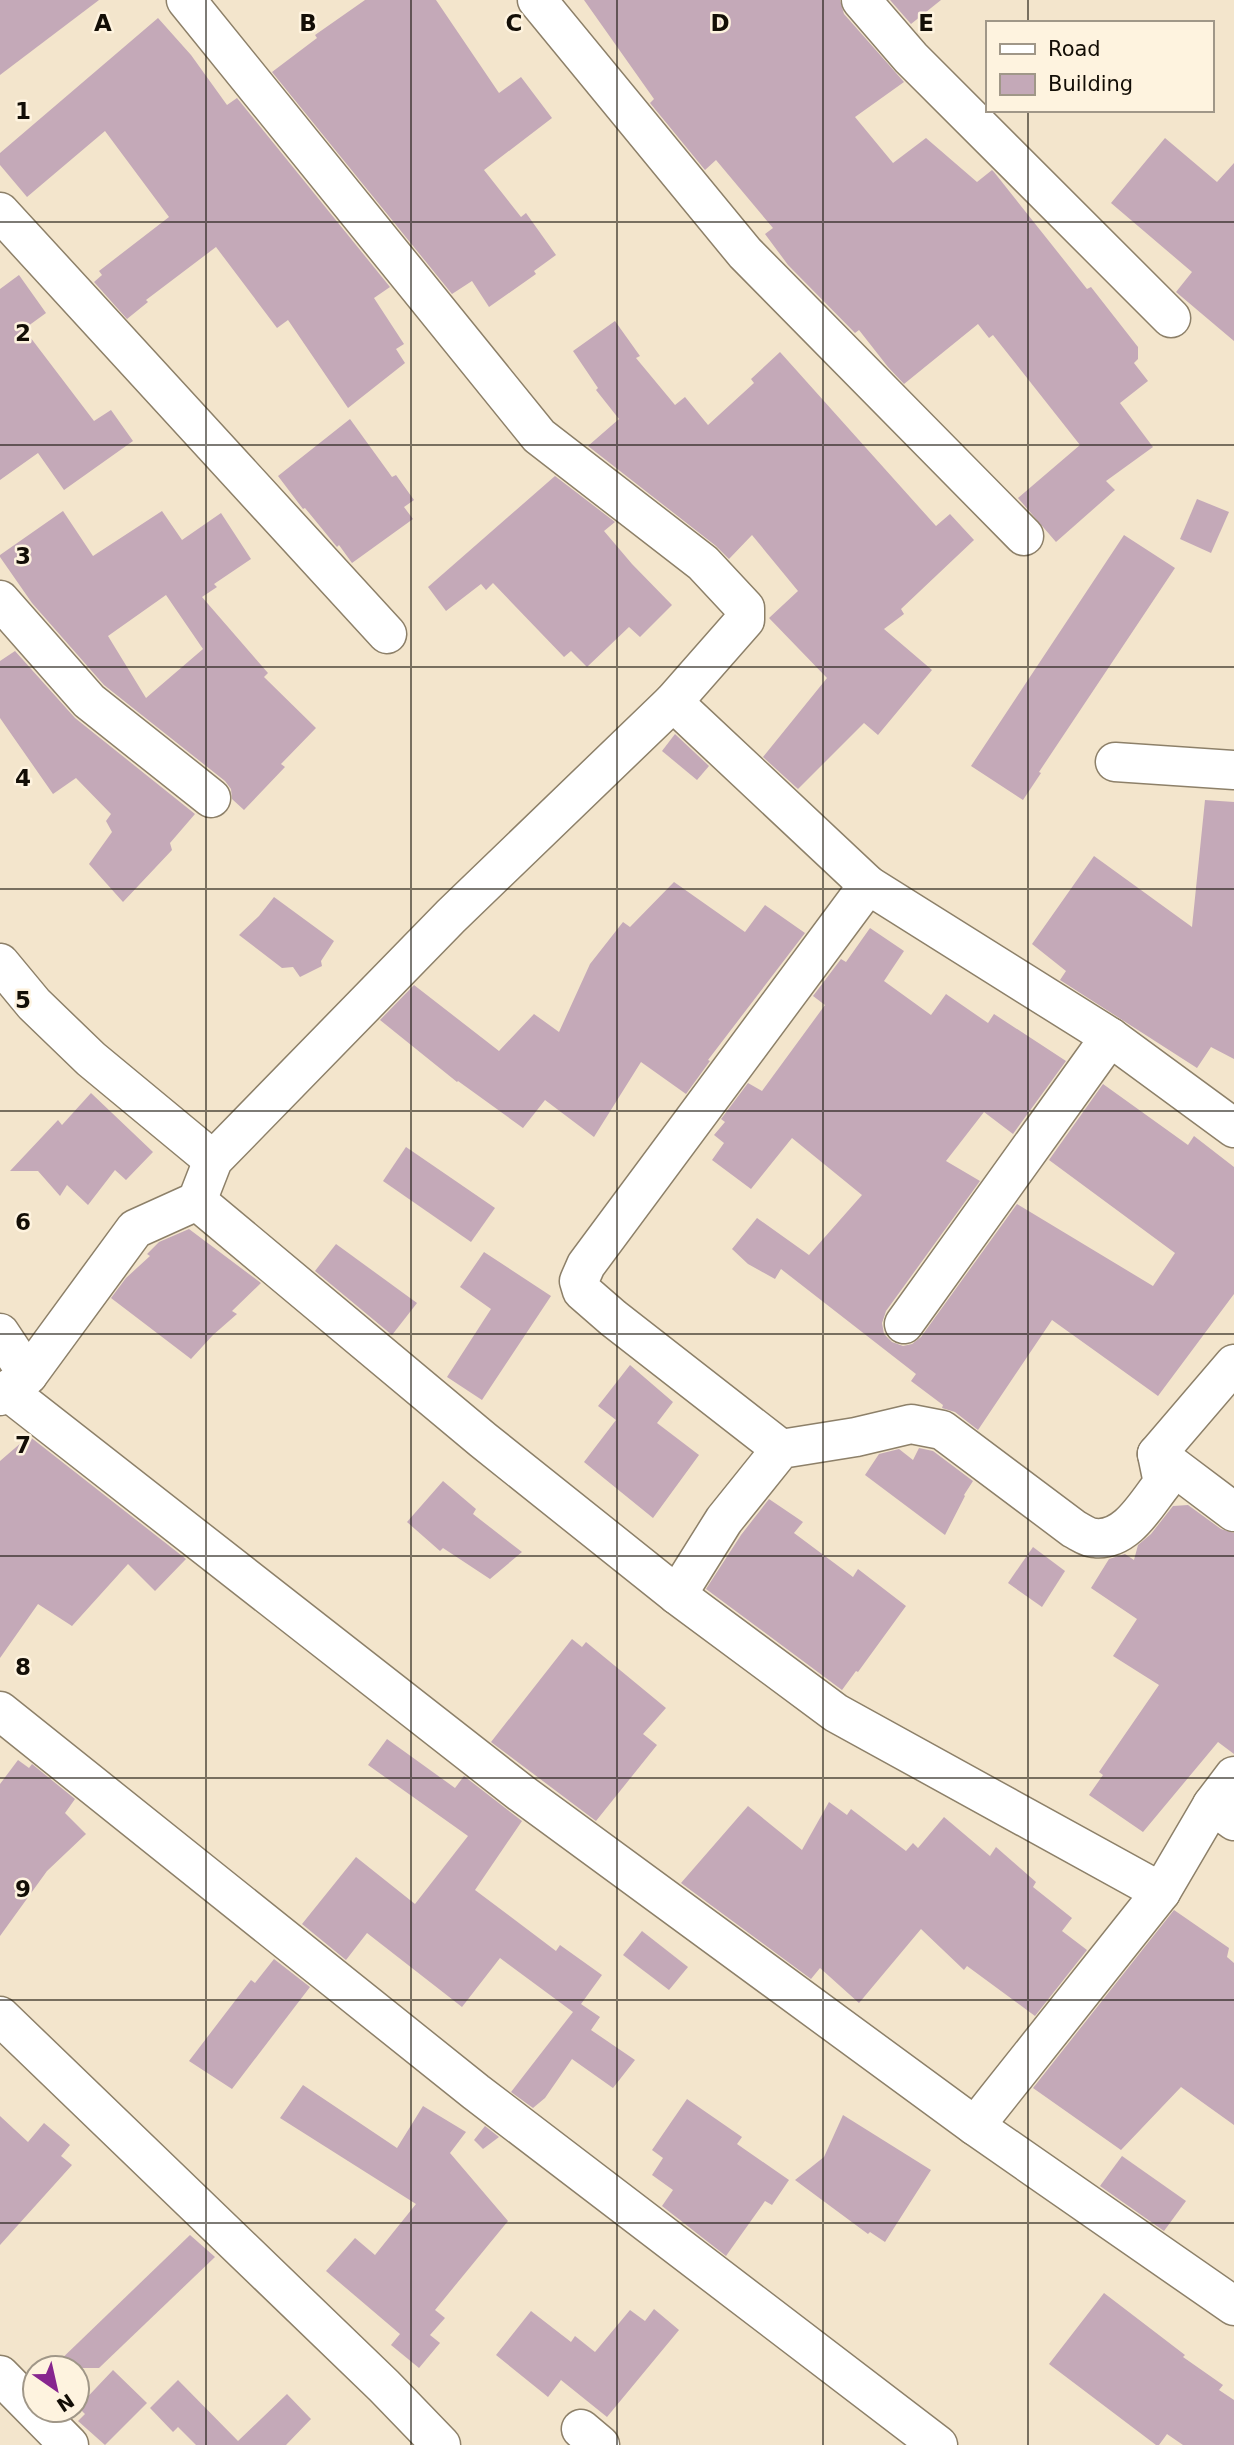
<svg xmlns="http://www.w3.org/2000/svg" width="1234" height="2445" font-family="'DejaVu Sans',sans-serif">
	<style>
		.building { fill: #c4a9b8; fill-rule: evenodd }
		.lines { fill: none; stroke-linecap: round; stroke-linejoin: round }
		.minor-casing { stroke: #8d8069; stroke-width: 41 }
		.minor { stroke: #fff; stroke-width: 38 }
		.grid { fill: none; stroke: #130e06; stroke-width: 2; stroke-opacity: 0.55 }
		.grid-label { font-size: 23px; text-anchor: middle; font-weight: bold; fill: #130e06; stroke: #fef3df; stroke-width: 5; stroke-linejoin: round; paint-order: stroke }
	</style>
	<rect width="100%" height="100%" fill="#f3e5cc"/>
	<!-- building -->
	<g class="building">
		<path d="M0,0H99L0,75Z"/>
		<path d="M365,0H436L499,93L521,77L552,118L484,170L521,217L526,213L556,255L534,271L536,274L489,307L472,281L452,294L272,72L317,38L315,35Z"/>
		<path d="M584,0H840L844,14L904,82L855,117L893,163L926,138L977,182L992,170L994,172L1087,289L1091,287L1138,347V359L1134,363L1148,381L1120,403L1153,447L1106,481L1115,490L1056,542L1018,498L1080,445L993,335L989,338L978,324L904,384L888,367L859,330L855,333L788,265L765,234L773,228L716,160L705,170L650,103L654,99Z"/>
		<path d="M890,0H941L911,24Z"/>
		<path d="M158,18L191,55L227,105L237,98L390,287L374,298L404,344L396,349L405,363L348,408L288,320L277,328L216,247L146,300L148,302L127,319L94,282L102,275L99,271L169,217L105,131L27,197L0,165V153Z"/>
		<path d="M1165,138L1217,182L1234,163V341L1176,292L1192,272L1111,203Z"/>
		<path d="M19,275L46,313L24,329L94,421L111,410L133,441L64,490L38,453L0,480V289Z"/>
		<path d="M615,321L640,356L636,358L675,405L685,397L708,425L754,383L751,379L780,352L936,526L950,514L974,540L901,609L904,614L884,629L932,670L878,735L864,723L798,789L763,757L827,678L769,618L798,591L752,535L729,559L716,546L588,446L619,419L596,390L598,388L573,351Z"/>
		<path d="M350,419L392,477L396,475L414,500L404,507L413,519L352,563L339,545L337,547L305,508L303,509L278,476Z"/>
		<path d="M555,476L615,522L604,531L632,564L672,605L640,637L629,627L587,667L571,651L564,657L493,583L486,590L481,584L446,611L428,587Z"/>
		<path d="M1197,499L1229,512L1211,553L1180,539Z"/>
		<path d="M63,511L93,556L162,511L182,540L221,513L251,559L214,584L217,587L202,597L268,673L264,677L316,728L281,764L285,767L244,810L232,799L231,789L225,781L104,685L32,603L0,557V555ZM166,595L203,649L146,698L108,636Z"/>
		<path d="M1124,535L1175,568L1039,772L1041,773L1023,800L971,766Z"/>
		<path d="M15,651L75,718L195,814L170,843L172,850L123,902L89,864L112,832L106,821L111,814L76,778L53,794L0,718V661Z"/>
		<path d="M675,734L709,766L697,780L662,751Z"/>
		<path d="M1205,800L1234,802V1059L1211,1047L1197,1068L1060,980L1066,971L1032,944L1094,856L1192,927Z"/>
		<path d="M674,882L745,932L765,905L805,933L708,1060L710,1061L686,1094L641,1062L594,1137L545,1100L523,1128L458,1081L457,1082L380,1020L414,985L499,1051L534,1014L559,1032L590,964L623,922L630,927Z"/>
		<path d="M274,897L334,941L321,961L322,966L300,977L293,967L282,968L239,935L259,916Z"/>
		<path d="M870,928L904,951L884,981L931,1015L946,994L988,1023L994,1014L1066,1061L1013,1134L984,1112L946,1161L980,1181L886,1311L882,1323L884,1334L892,1342L903,1346L912,1344L921,1337L1017,1204L1153,1286L1175,1253L1049,1160L1103,1084L1188,1145L1194,1136L1234,1167V1294L1158,1396L1052,1320L978,1430L955,1412L942,1408L943,1405L911,1381L916,1374L781,1269L775,1279L748,1264L732,1249L757,1218L809,1255L862,1195L792,1138L751,1189L712,1160L724,1143L714,1135L725,1122L721,1119L748,1083L762,1091L825,1005L813,996L841,959L846,962Z"/>
		<path d="M91,1093L153,1152L126,1180L115,1170L88,1205L67,1185L60,1196L38,1171H10L58,1120L62,1125Z"/>
		<path d="M406,1147L495,1208L471,1242L383,1181Z"/>
		<path d="M189,1229L261,1283L232,1311L237,1314L213,1335L191,1359L111,1298L126,1278L150,1256L147,1254L159,1242Z"/>
		<path d="M336,1244L417,1303L392,1335L315,1271Z"/>
		<path d="M484,1252L551,1296L482,1400L447,1377L491,1309L460,1287Z"/>
		<path d="M630,1365L673,1402L657,1423L699,1455L653,1518L584,1462L616,1420L598,1406Z"/>
		<path d="M29,1436L186,1559L155,1591L128,1564L72,1626L38,1604L0,1658V1461Z"/>
		<path d="M919,1448L933,1451L973,1481L964,1495L965,1496L945,1535L865,1475L879,1454L899,1449L913,1460Z"/>
		<path d="M443,1481L476,1509L473,1514L522,1552L490,1579L443,1548L440,1551L407,1522Z"/>
		<path d="M769,1499L803,1522L794,1533L853,1577L858,1569L906,1606L858,1672L856,1671L842,1690L706,1589L741,1535Z"/>
		<path d="M1188,1505L1221,1529L1234,1533V1754L1218,1742L1143,1832L1089,1795L1103,1775L1099,1772L1159,1685L1113,1656L1137,1619L1091,1588L1109,1559L1125,1554L1134,1560L1138,1545L1151,1534L1173,1506Z"/>
		<path d="M1033,1547L1065,1571L1042,1607L1008,1583Z"/>
		<path d="M572,1639L582,1647L586,1642L666,1708L643,1734L657,1745L596,1821L491,1742Z"/>
		<path d="M387,1739L455,1788L464,1776L522,1821L475,1890L556,1951L560,1945L602,1975L581,2004L600,2017L591,2030L635,2060L613,2088L572,2059L545,2098L533,2108L511,2092L573,2012L500,1958L462,2007L367,1933L346,1960L302,1924L356,1857L415,1904L468,1836L368,1765Z"/>
		<path d="M18,1760L29,1768L32,1764L75,1799L65,1813L86,1834L47,1871L0,1936V1784Z"/>
		<path d="M829,1802L847,1815L851,1809L906,1851L913,1843L918,1848L944,1817L990,1856L996,1847L1036,1882L1033,1887L1072,1918L1062,1931L1087,1950L1035,2016L967,1966L964,1970L921,1929L859,2003L820,1968L811,1979L681,1883L748,1806L802,1850Z"/>
		<path d="M1174,1910L1229,1948L1227,1957L1234,1963V2125L1181,2087L1121,2150L1033,2088Z"/>
		<path d="M642,1931L688,1967L669,1990L623,1955Z"/>
		<path d="M274,1959L310,1987L232,2089L189,2061L251,1980L255,1983Z"/>
		<path d="M303,2085L397,2148L423,2106L466,2132L450,2153L508,2221L435,2310L445,2318L430,2335L440,2343L419,2368L391,2345L400,2334L326,2271L355,2238L375,2255L416,2204L280,2118Z"/>
		<path d="M687,2099L742,2137L737,2144L789,2180L772,2205L765,2201L726,2256L662,2206L673,2190L652,2175L663,2158L652,2150Z"/>
		<path d="M843,2115L931,2170L885,2242L870,2232L868,2234L795,2180L824,2157Z"/>
		<path d="M0,2116L28,2142L44,2123L70,2145L61,2156L72,2165L0,2245Z"/>
		<path d="M485,2126L499,2137L483,2149L474,2140Z"/>
		<path d="M1122,2156L1186,2201L1164,2231L1100,2186Z"/>
		<path d="M190,2235L215,2257L99,2368H52Z"/>
		<path d="M1104,2293L1185,2355L1183,2357L1223,2385L1219,2390L1234,2400V2445H1183L1167,2434L1159,2445H1156L1049,2364Z"/>
		<path d="M654,2309L679,2330L607,2417L561,2380L548,2397L496,2355L531,2311L571,2342L575,2336L595,2352L630,2310L645,2321Z"/>
		<path d="M113,2370L147,2403L105,2445L78,2421L85,2414L78,2407Z"/>
		<path d="M178,2380L238,2441L287,2394L311,2419L286,2445H196L178,2427L173,2432L150,2408Z"/>
	</g>
	<g class="lines">
		<defs>
			<g id="minor">
				<path d="M537,0L745,253L1024,536"/>
				<path d="M861,0L911,58L1171,318"/>
				<path d="M0,212L387,634"/>
				<path d="M0,600L89,701L211,798"/>
				<path d="M673,702L868,885L1110,1037L1234,1128"/>
				<path d="M1115,762L1234,770"/>
				<path d="M0,963L34,1004L91,1059L213,1160"/>
				<path d="M197,1201L483,1440L677,1595L836,1713L1161,1892"/>
				<path d="M904,1324L1110,1037"/>
				<path d="M0,1333L28,1375"/>
				<path d="M6,1390L521,1793L975,2126L1234,2306"/>
				<path d="M0,1396L28,1375L135,1229L197,1201L213,1160L451,916L673,702L745,620V608L703,563L539,436L186,0"/>
				<path d="M781,1449L613,1318L582,1291L579,1281L586,1265L868,885"/>
				<path d="M1157,1454L1234,1512"/>
				<path d="M677,1595L724,1520L781,1449L856,1437L911,1424L942,1430L1074,1529C1080,1532 1088,1538 1095,1538C1127,1541 1146,1504 1163,1483L1157,1454L1234,1364"/>
				<path d="M0,1711L476,2092L938,2445"/>
				<path d="M1212,1805L1234,1776"/>
				<path d="M0,2016L384,2386L441,2445"/>
				<path d="M975,2126L1161,1892L1212,1805L1234,1821"/>
				<path d="M0,2375L69,2445"/>
				<path d="M581,2429L600,2445"/>
			</g>
		</defs>
		<!-- minor casing -->
		<use href="#minor" class="minor-casing"/>
		<!-- minor -->
		<use href="#minor" class="minor"/>
	</g>
	<!-- grid -->
	<path class="grid" d="M206,0V2445M411,0V2445M617,0V2445M823,0V2445M1028,0V23M1028,110V2445M0,222H1234M0,445H1234M0,667H1234M0,889H1234M0,1111H1234M0,1334H1234M0,1556H1234M0,1778H1234M0,2000H1234M0,2223H1234"/>
	<g class="grid-label">
		<text x="103" y="31">A</text>
		<text x="308" y="31">B</text>
		<text x="514" y="31">C</text>
		<text x="720" y="31">D</text>
		<text x="926" y="31">E</text>
		<text x="23" y="119">1</text>
		<text x="23" y="341">2</text>
		<text x="23" y="564">3</text>
		<text x="23" y="786">4</text>
		<text x="23" y="1008">5</text>
		<text x="23" y="1230">6</text>
		<text x="23" y="1453">7</text>
		<text x="23" y="1675">8</text>
		<text x="23" y="1897">9</text>
	</g>
	<!-- legend -->
	<rect x="986" y="21" width="228" height="91" fill="#fef3df" stroke="#a09788" stroke-width="2"/>
	<rect x="1000" y="44" width="35" height="10" fill="#ffffff" stroke="#a09788" stroke-width="2"/>
	<text x="1048" y="56" font-size="21" fill="#130e06">Road</text>
	<rect x="1000" y="74" width="35" height="21" fill="#c4a9b8" stroke="#a09788" stroke-width="2"/>
	<text x="1048" y="91" font-size="21" fill="#130e06">Building</text>
	<!-- north arrow -->
	<g transform="translate(56 2389) rotate(146)"><circle r="33" fill="#fef3df" stroke="#a09788" stroke-width="2"/>
	<path d="M0-5L12 26L0 18L-12 26Z" fill="#87268f"/>
	<text y="-10" font-size="19" font-weight="bold" text-anchor="middle" fill="#130e06">N</text>
	</g>
</svg>
